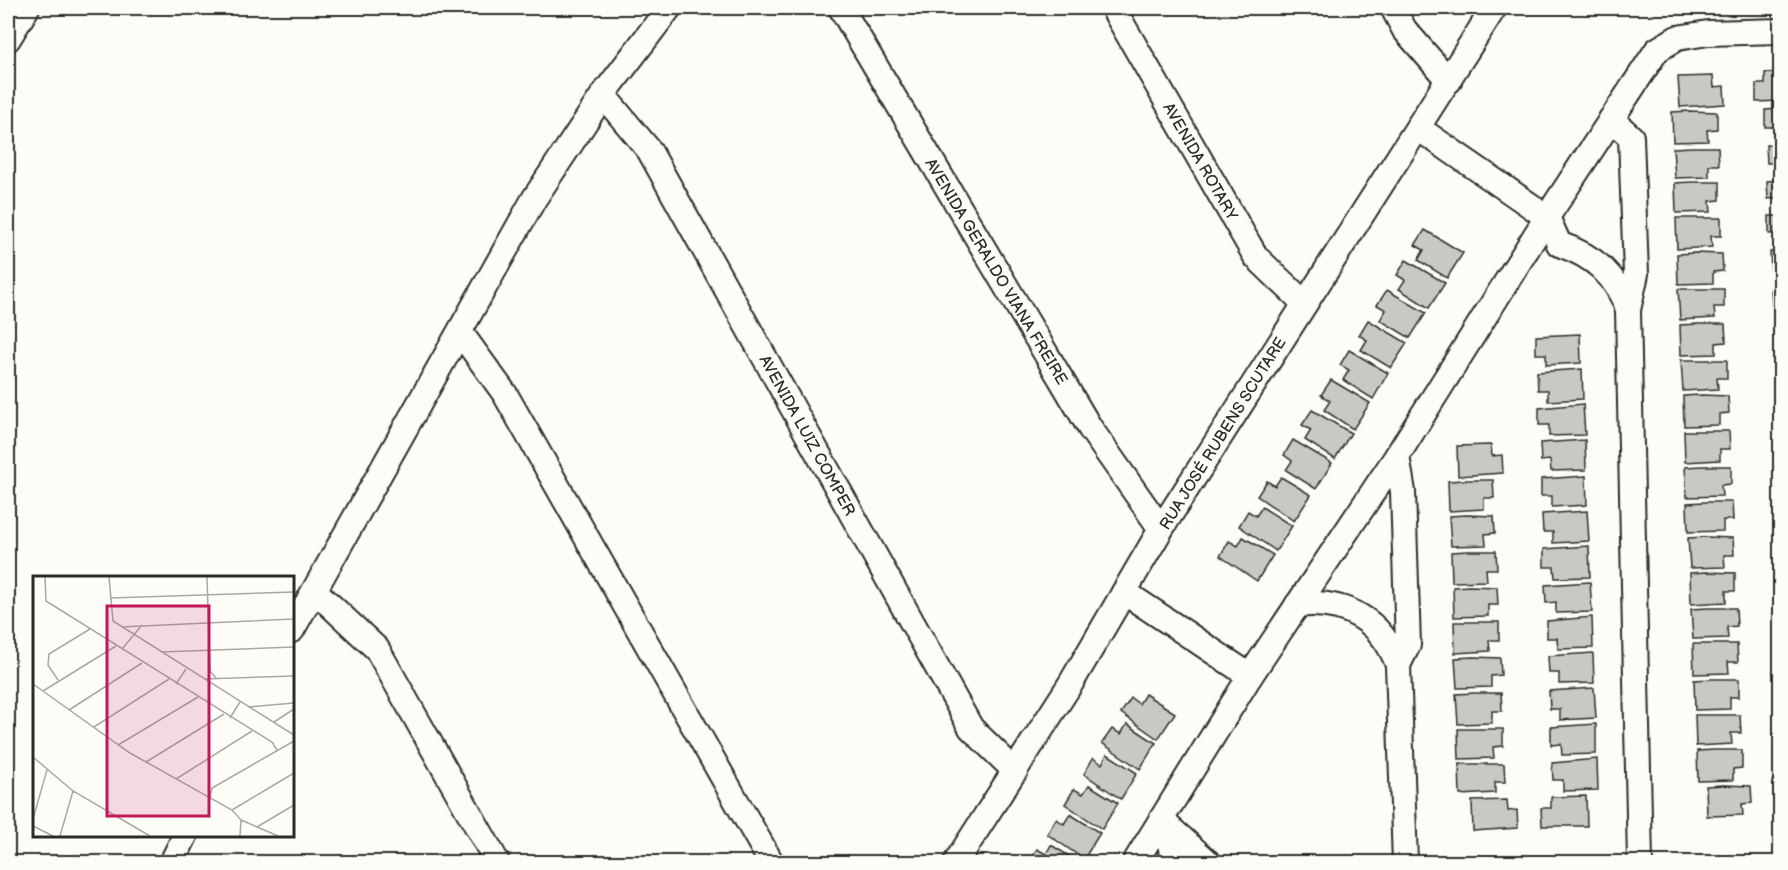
<svg xmlns="http://www.w3.org/2000/svg" width="1788" height="870" font-family="'Balsamiq Sans',sans-serif">
	<style>
		.building { fill: #c9c8c4; stroke: #2b2b2b; stroke-width: 1.5 }
		.lines { fill: none; stroke-linecap: round; stroke-linejoin: round }
		.street-casing { stroke: #2b2b2b; stroke-width: 28 }
		.street { stroke: #fdfcf7; stroke-width: 24 }
		.labels { text-anchor: middle; stroke-width: 4.5; stroke-linejoin: round; paint-order: stroke }
		.street-label { font-size: 16px; fill: #2b2b2b; stroke: #fdfcf7 }
		.inset-road { fill: none; stroke: #a9a8a5; stroke-width: 1.5 }
		.view { fill: #c2185b; fill-opacity: 0.15; stroke: #c2185b; stroke-width: 3 }
		.inset-edge { fill: none; stroke: #2b2b2b; stroke-width: 3 }
	</style>
	<rect width="100%" height="100%" fill="#fdfcf7"/>
	<filter id="ink" filterUnits="userSpaceOnUse"><feTurbulence type="fractalNoise" baseFrequency=".0167" numOctaves="2"/><feDisplacementMap in="SourceGraphic" scale="12" xChannelSelector="R" yChannelSelector="G"/><feConvolveMatrix kernelMatrix="1 2 1 2 8 2 1 2 1" color-interpolation-filters="sRGB"/></filter>
	<g filter="url(#ink)">
		<!-- building -->
		<g class="building">
			<path d="M1780,72V101L1756,102V84H1765V73Z"/>
			<path d="M1713,76L1714,87L1724,86L1725,104L1680,107L1678,77Z"/>
			<path d="M1780,109V138H1776L1775,127H1765V110Z"/>
			<path d="M1689,111L1717,112V129L1707,130L1708,141L1673,142L1672,112Z"/>
			<path d="M1766,145H1780V174H1777V163H1767Z"/>
			<path d="M1691,147H1718L1719,165H1709V177L1675,178L1673,148Z"/>
			<path d="M1780,180V209H1779L1778,198L1768,199L1767,181Z"/>
			<path d="M1692,182H1720V200L1710,201L1711,212L1676,213L1675,183Z"/>
			<path d="M1769,216H1780V245L1779,233L1769,234Z"/>
			<path d="M1676,218H1721V236H1711L1712,247L1677,249Z"/>
			<path d="M1425,230L1463,253L1447,278L1418,260L1424,250L1415,245Z"/>
			<path d="M1780,251V269H1771L1770,252Z"/>
			<path d="M1695,253L1722,254L1723,271L1713,272V283L1678,284L1677,254Z"/>
			<path d="M1406,260L1445,283L1429,308L1399,289L1405,280L1397,275Z"/>
			<path d="M1771,287H1780V305H1772Z"/>
			<path d="M1678,289H1724V307H1714L1715,318L1680,320Z"/>
			<path d="M1387,290L1426,313L1410,338L1380,320L1386,310L1377,305Z"/>
			<path d="M1368,320L1407,343L1391,368L1361,350L1367,340L1359,335Z"/>
			<path d="M1780,322V340H1774L1773,323Z"/>
			<path d="M1698,324H1725L1726,342L1716,343V354L1681,355L1680,325Z"/>
			<path d="M1580,334L1581,363L1546,365V354H1536V336Z"/>
			<path d="M1349,350L1388,373L1373,399L1343,380L1349,370L1340,365Z"/>
			<rect x="1775" y="358" width="5" height="18"/>
			<path d="M1681,360H1727V378H1717L1718,389L1683,391Z"/>
			<path d="M1582,369L1583,399L1548,401V390H1538L1537,372Z"/>
			<path d="M1331,380L1370,403L1353,429L1324,410L1330,401L1321,395Z"/>
			<path d="M1776,394H1780V411L1777,412Z"/>
			<path d="M1701,395L1728,396L1729,413L1719,414V425L1684,426L1683,396Z"/>
			<path d="M1583,404L1585,435L1549,436V425H1539V408Z"/>
			<path d="M1312,410L1351,433L1335,459L1305,440L1311,430L1302,425Z"/>
			<path d="M1777,429H1780V447H1778Z"/>
			<path d="M1684,431H1729L1730,449H1720V460L1685,462Z"/>
			<path d="M1293,440L1332,463L1316,489L1286,470L1292,461L1284,455Z"/>
			<path d="M1585,440L1586,470L1551,471L1550,460L1541,461L1540,443Z"/>
			<path d="M1491,445L1492,456L1502,455L1503,473L1458,476L1457,446Z"/>
			<path d="M1703,466H1731V484L1721,485L1722,496L1687,497L1685,467Z"/>
			<path d="M1586,476L1587,505L1552,507V496H1541V479Z"/>
			<path d="M1281,477L1311,495L1294,521L1257,496L1267,481L1275,486Z"/>
			<path d="M1465,480H1493L1494,498H1484V509L1449,511L1448,481Z"/>
			<path d="M1705,502H1732L1733,520H1723V531L1688,532L1687,503Z"/>
			<path d="M1262,507L1292,526L1276,551L1239,526L1248,511L1256,516Z"/>
			<path d="M1587,511L1589,541L1553,543V532H1543L1542,514Z"/>
			<path d="M1467,515L1494,516L1495,533L1485,534L1486,545L1451,546L1449,516Z"/>
			<path d="M1243,537L1273,555L1257,581L1220,556L1229,541L1238,546Z"/>
			<path d="M1706,537L1733,538L1734,555H1724L1725,567L1690,568L1688,538Z"/>
			<path d="M1589,546L1590,577L1555,578L1554,567H1544V549Z"/>
			<path d="M1468,551H1496L1497,569H1486L1487,581L1452,582L1451,552Z"/>
			<path d="M1707,572L1735,573V591H1726V602L1691,604L1690,573Z"/>
			<path d="M1590,582L1592,612L1556,613V602L1546,603L1545,585Z"/>
			<path d="M1470,586L1497,587L1498,605H1488V616L1454,617L1453,587Z"/>
			<path d="M1708,608H1736L1737,626L1727,627L1728,638L1693,639L1691,609Z"/>
			<path d="M1592,617L1593,648L1558,649L1557,638H1547V621Z"/>
			<path d="M1454,622H1499V640H1489L1490,651L1455,653Z"/>
			<path d="M1693,644H1737L1738,662H1728L1729,673L1694,674Z"/>
			<path d="M1593,653L1594,683L1559,684V673H1549L1548,656Z"/>
			<path d="M1473,657L1500,658L1501,675L1491,676V687L1457,688L1455,658Z"/>
			<path d="M1711,679H1739V697H1730V709L1695,710L1694,680Z"/>
			<path d="M1594,688L1596,718L1560,720V709H1550L1549,691Z"/>
			<path d="M1474,693H1501L1502,711H1492V723L1458,724L1456,694Z"/>
			<path d="M1145,694L1175,713L1158,739L1121,713L1131,698L1139,704Z"/>
			<path d="M1695,715H1740L1741,733H1731L1732,744L1696,746Z"/>
			<path d="M1127,724L1156,743L1140,769L1102,743L1112,729L1121,734Z"/>
			<path d="M1596,724V754L1562,755L1561,744L1551,745V727Z"/>
			<path d="M1458,729H1503V746L1493,747L1494,758L1459,759Z"/>
			<path d="M1714,750H1742V768L1733,769V780L1698,781L1697,751Z"/>
			<path d="M1107,754L1137,773L1121,799L1084,774L1093,758L1102,764Z"/>
			<path d="M1597,759L1598,790L1563,791V780H1553L1552,763Z"/>
			<path d="M1459,764H1504L1505,782H1495V793L1460,795Z"/>
			<path d="M1089,785L1118,803L1102,829L1065,804L1074,789L1083,794Z"/>
			<path d="M1724,785L1751,786L1752,803L1742,804L1743,815L1707,816L1706,786Z"/>
			<path d="M1586,796L1587,826H1542L1541,808H1551V797Z"/>
			<path d="M1507,800L1508,811L1517,810L1518,828L1473,831L1472,801Z"/>
			<path d="M1070,814L1100,833L1084,859L1047,834L1056,819L1064,824Z"/>
			<path d="M1051,845L1079,862H1028L1037,849L1046,854Z"/>
		</g>
		<g class="lines">
			<defs>
				<g id="street">
					<path d="M841,8L1090,428L1161,529"/>
					<path d="M1113,8L1256,257L1304,303"/>
					<path d="M1393,8L1404,29L1449,81"/>
					<path d="M8,39L27,8"/>
					<path d="M603,95L649,150L971,728L1015,771"/>
					<path d="M1611,119L1631,137L1636,274L1628,310L1640,862"/>
					<path d="M1418,128L1547,217L1559,244C1594,256 1616,275 1628,310"/>
					<path d="M460,332L505,394L771,862"/>
					<path d="M1397,456L1403,492L1408,645L1398,665"/>
					<path d="M315,591L377,649L497,862"/>
					<path d="M1124,592L1250,676"/>
					<path d="M1297,605C1344,599 1382,620 1398,665L1405,862"/>
					<path d="M292,630L534,199L603,95L669,8"/>
					<path d="M1161,820L1208,862"/>
					<path d="M1161,820L1171,847L1172,862"/>
					<path d="M172,862L185,836"/>
					<path d="M956,862L1071,683L1161,529L1494,8"/>
					<path d="M1135,862L1250,676L1397,456L1547,217L1657,50L1677,38L1708,33L1780,31"/>
				</g>
			</defs>
			<!-- street casing -->
			<use href="#street" class="street-casing"/>
			<!-- street -->
			<use href="#street" class="street"/>
		</g>
	</g>
	<g class="labels">
		<!-- street labels -->
		<g class="street-label">
			<text transform="translate(1201 161) rotate(60)" y="6">AVENIDA ROTARY</text>
			<text transform="translate(997 271) rotate(59)" y="6">AVENIDA GERALDO VIANA FREIRE</text>
			<text transform="translate(1222 433) rotate(-58)" y="6">RUA JOSÉ RUBENS SCUTARE</text>
			<text transform="translate(808 435) rotate(61)" y="6">AVENIDA LUIZ COMPER</text>
		</g>
	</g>
	<!-- overview -->
	<g transform="translate(33 576)">
		<rect width="261" height="261" fill="#fdfcf7"/>
		<path class="inset-road" d="M12,1L13,25L239,166L244,174M76,1L80,45L261,159M174,1L177,95L183,102M77,22L261,16M88,51L261,43M89,73L109,49M128,76L261,71M171,103L261,100M25,104L15,89L16,78L57,53M0,108L97,177L199,234L208,244L207,260M143,108L153,93M10,115L83,70M215,131L261,127M36,134L109,87M197,142L207,126M241,146L261,133M61,151L136,103M85,169L165,121M0,181L40,215L117,260M113,186L191,138M143,203L219,155M177,221L179,212L261,165M199,234L261,197M0,243L14,194M208,244L245,260M0,250L20,260M224,251L261,229M27,260L40,215"/>
		<path class="view" d="M74,30H176V240H74Z"/>
		<rect width="261" height="261" class="inset-edge"/>
	</g>
	<!-- margin -->
	<rect width="1788" height="870" fill="none" stroke="#fdfcf7" stroke-width="30"/>
	<rect x="15" y="15" width="1758" height="840" fill="none" stroke="#2b2b2b" stroke-width="2" filter="url(#ink)"/>
</svg>
